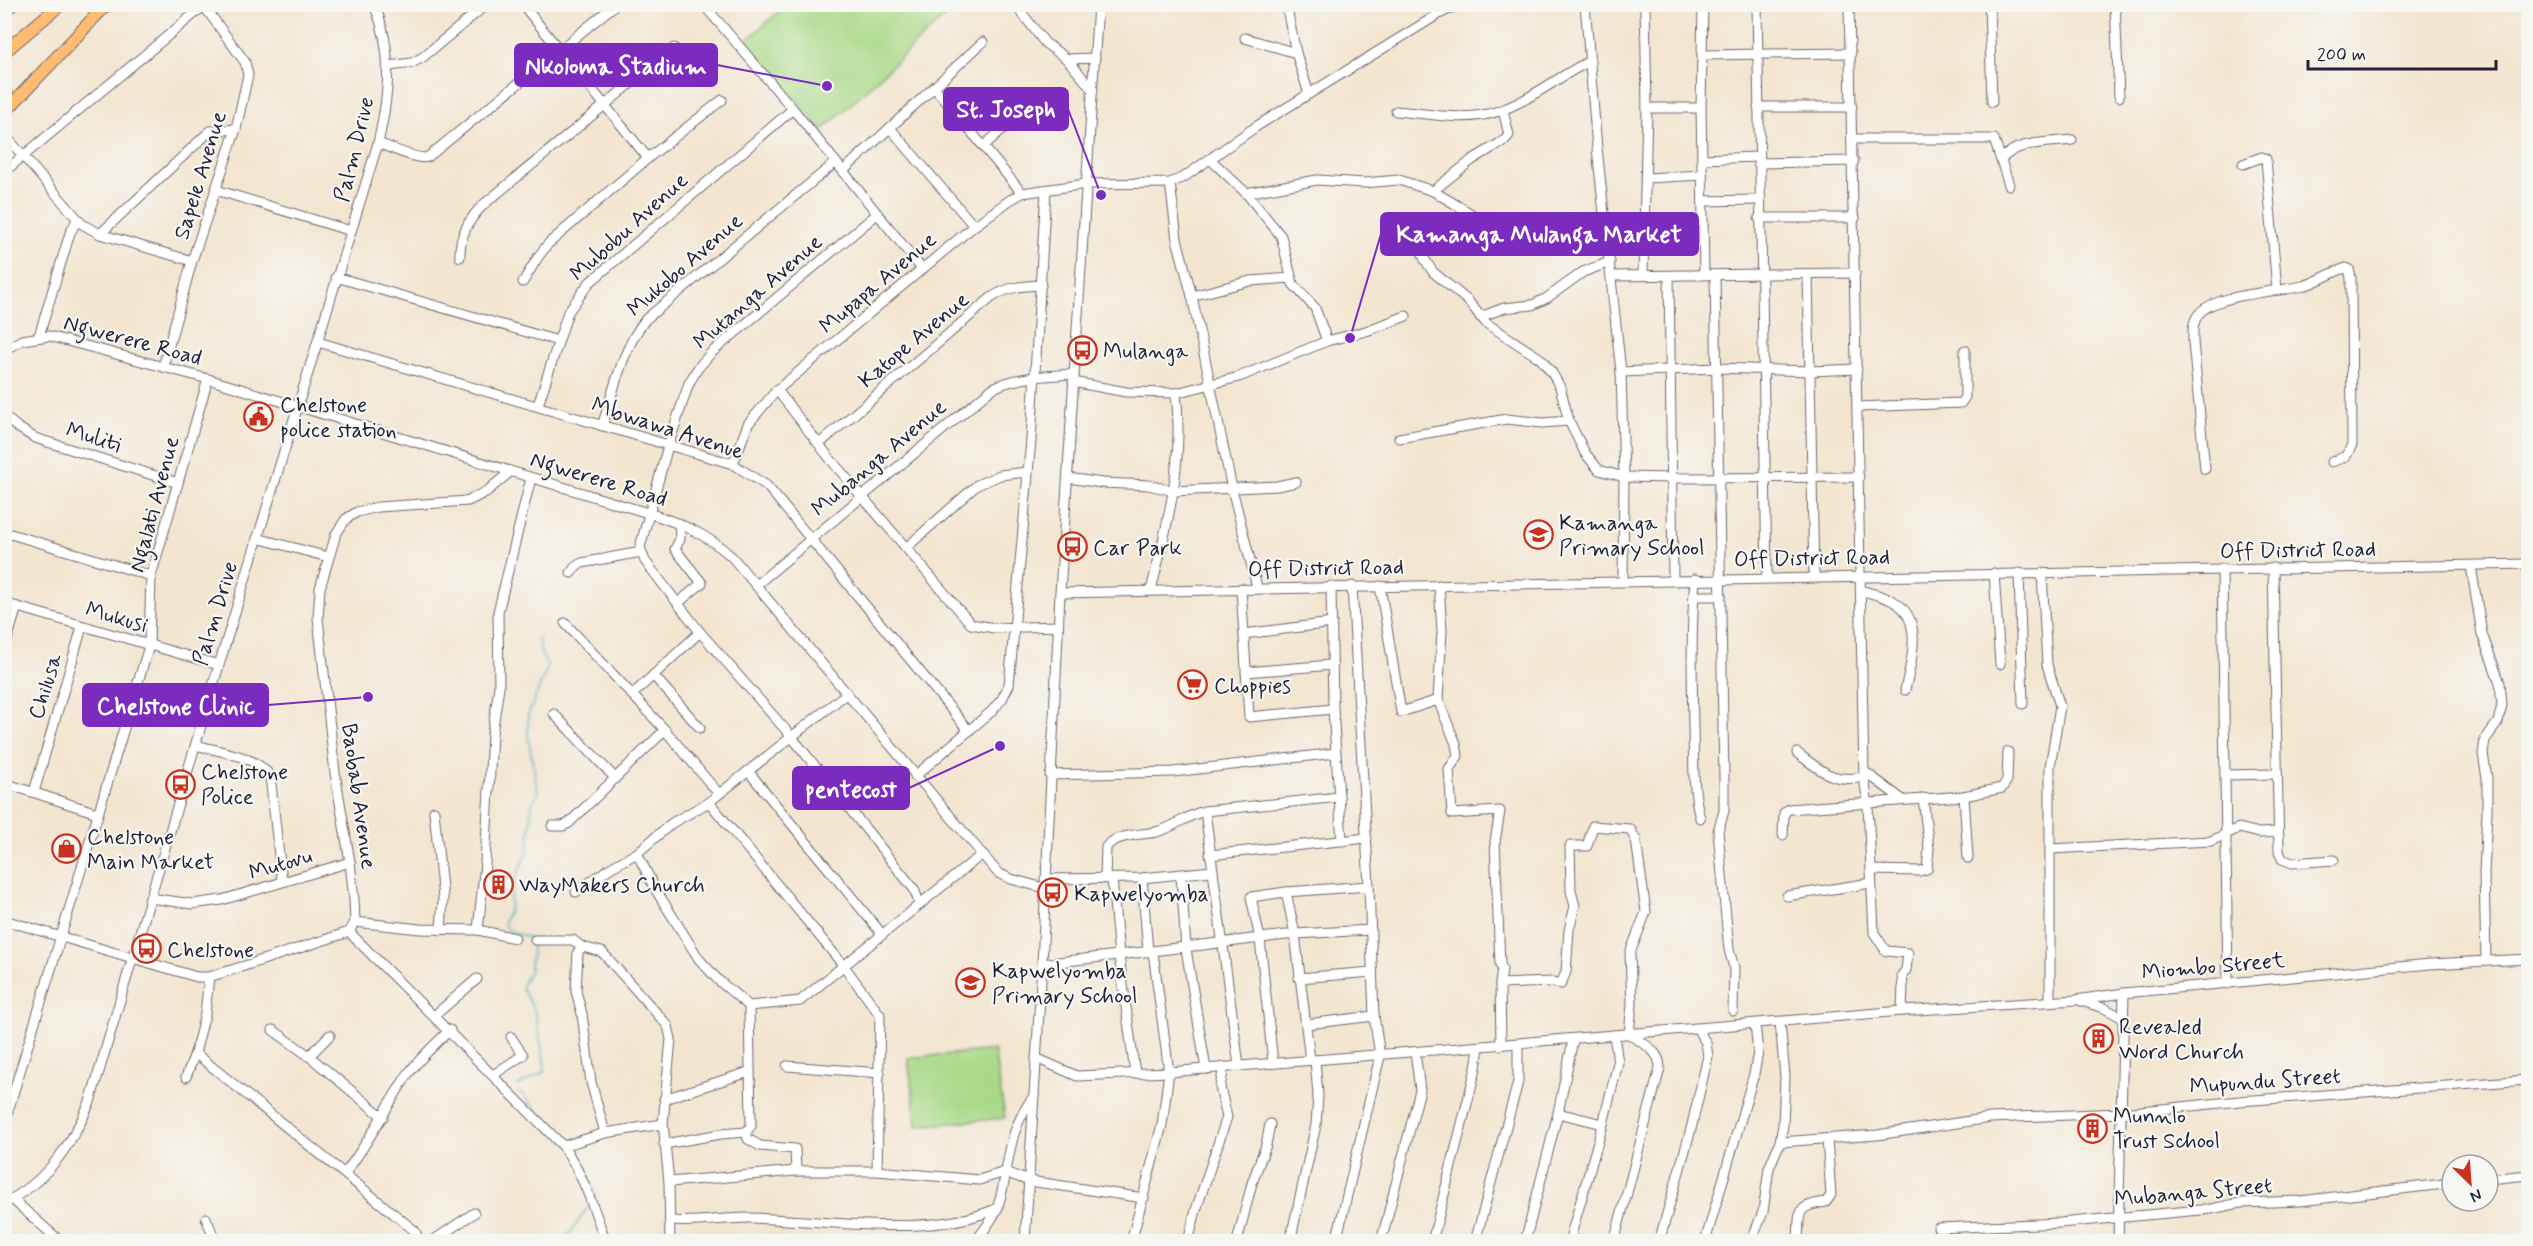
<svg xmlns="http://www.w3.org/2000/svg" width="2533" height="1246" font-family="Mynerve,sans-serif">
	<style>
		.green { fill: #a9d987; stroke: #667e61; stroke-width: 1.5 }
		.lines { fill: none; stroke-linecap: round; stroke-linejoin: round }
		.stream { stroke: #3eaabd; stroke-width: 1.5 }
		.minor-casing { stroke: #6b666f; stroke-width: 11 }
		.major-casing { stroke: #6b666f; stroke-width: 14 }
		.minor { stroke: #fff; stroke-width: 9 }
		.major { stroke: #ffbb71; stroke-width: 12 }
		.labels { text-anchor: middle; stroke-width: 4.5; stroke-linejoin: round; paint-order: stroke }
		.street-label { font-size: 22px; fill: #22223b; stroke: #f6f6f2 }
		.poi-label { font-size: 22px; fill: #22223b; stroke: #f6f6f2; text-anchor: start }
		.leader { fill: none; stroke: #7b2cbf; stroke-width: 2 }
		.callout-dot { fill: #7b2cbf; stroke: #f6f6f2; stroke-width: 2 }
		.callout { fill: #7b2cbf; stroke: #7b2cbf; stroke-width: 2 }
		.callout-label { font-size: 24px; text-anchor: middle; font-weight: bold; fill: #fff }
	</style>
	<rect width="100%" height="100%" fill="#f6f6f2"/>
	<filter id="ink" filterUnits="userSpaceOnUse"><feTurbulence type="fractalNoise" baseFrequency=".0167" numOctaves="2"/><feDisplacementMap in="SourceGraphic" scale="12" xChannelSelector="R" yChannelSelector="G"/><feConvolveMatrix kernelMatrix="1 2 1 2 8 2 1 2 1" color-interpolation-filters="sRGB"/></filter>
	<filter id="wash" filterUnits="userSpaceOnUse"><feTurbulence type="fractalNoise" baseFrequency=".008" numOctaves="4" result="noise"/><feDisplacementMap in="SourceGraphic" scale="24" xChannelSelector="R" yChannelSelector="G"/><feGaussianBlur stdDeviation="1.35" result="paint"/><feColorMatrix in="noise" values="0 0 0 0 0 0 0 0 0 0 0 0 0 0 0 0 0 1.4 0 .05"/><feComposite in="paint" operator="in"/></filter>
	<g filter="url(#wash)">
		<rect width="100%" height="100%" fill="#f3e5d0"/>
		<!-- green -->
		<g class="green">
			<path d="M786,5V4L957,5L823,130L745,42Z"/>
			<path d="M994,1050L1005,1118L917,1126L908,1058Z"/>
		</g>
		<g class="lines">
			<!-- stream -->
			<g class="stream">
				<path d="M517,1086L544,1072L545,1066L535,1012L521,987L529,972L532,952L531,939L506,929L504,922L510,907L511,887L528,851L532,804L538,793L528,736V715L548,666L541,654L538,638"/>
				<path d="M520,1092L566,1142"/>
				<path d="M573,1148L586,1170L596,1199"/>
				<path d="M564,1242L588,1207"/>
			</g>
		</g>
	</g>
	<g filter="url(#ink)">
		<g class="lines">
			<defs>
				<g id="minor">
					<path d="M522,4L648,158"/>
					<path d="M703,4L793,109L922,269"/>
					<path d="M1015,4L1045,43L1067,59L1095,58"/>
					<path d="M1585,4L1597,148L1621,372L1624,477L1623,580"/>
					<path d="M1703,4L1701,108L1704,275"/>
					<path d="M1757,4L1767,577"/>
					<path d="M1849,4L1864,777L1868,805L1874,933L1886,951L1908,953L1906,970L1902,975C1904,987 1902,998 1902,1011"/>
					<path d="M1989,4L1992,102"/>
					<path d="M2115,4L2119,97"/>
					<path d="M4,13L15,4"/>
					<path d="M1288,14L1296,53L1309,94"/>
					<path d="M1245,38L1296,53"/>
					<path d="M1702,55L1851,53"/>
					<path d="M1067,59L1093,90"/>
					<path d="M389,66L412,63L423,57L487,4"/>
					<path d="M934,87L1022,193"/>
					<path d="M1758,107H1852"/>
					<path d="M1647,108H1701"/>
					<path d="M1396,111C1425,113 1454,120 1483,115C1521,109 1556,77 1590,61"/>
					<path d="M890,128L974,226"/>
					<path d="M4,134L82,224L100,234L192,261"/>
					<path d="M1853,139H1994L2009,185"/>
					<path d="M378,143C389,147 419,161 428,157L616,4"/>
					<path d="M984,146L1023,110"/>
					<path d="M1702,159L1758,157"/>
					<path d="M1211,160L1246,193L1281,236L1293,284L1315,308L1327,341"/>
					<path d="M2001,160C2017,140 2049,143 2072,140"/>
					<path d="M1758,163L1854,161"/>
					<path d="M2243,164L2262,157L2266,159L2277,290"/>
					<path d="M843,171L983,42"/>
					<path d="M4,172L206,4"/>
					<path d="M1646,178L1702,175"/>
					<path d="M1170,183L1177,239L1192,296L1232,489L1257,587"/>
					<path d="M216,190L351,231"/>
					<path d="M1433,191L1472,160L1505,140L1509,135L1503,110"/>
					<path d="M1246,193L1317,180L1364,183L1399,180L1433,191L1470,213L1497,233"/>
					<path d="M1703,201L1758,200"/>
					<path d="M877,214L711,353L698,368L689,383L668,446L640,547L645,561L700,632L791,736L914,889L920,905"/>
					<path d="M1759,218H1855"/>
					<path d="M1412,224L1425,260L1433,272L1468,301L1486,323L1541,359L1552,373L1560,387L1569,421L1585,453L1599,470L1624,477L1673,478L1859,477"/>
					<path d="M100,234L210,131L236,129"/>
					<path d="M460,257C459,237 469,219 483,205L674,48"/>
					<path d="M1643,275L1647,108L1645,4"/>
					<path d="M1808,275L1814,577"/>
					<path d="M1611,276L1855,273"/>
					<path d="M1669,276L1673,579"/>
					<path d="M1715,276L1724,781V811L1718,831L1729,950L1734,967L1733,1011"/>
					<path d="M336,277L558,341"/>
					<path d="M523,282L538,257L548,244L648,158L722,100"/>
					<path d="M1192,296L1250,281L1292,278"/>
					<path d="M1480,317L1504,308L1532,305L1547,298L1583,272L1610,262"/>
					<path d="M39,336L70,233L77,220"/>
					<path d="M318,342L733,464L767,486L969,731"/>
					<path d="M4,350L22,340L49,336L208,379L648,513C680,523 707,534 732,557L998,873L1011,879L1044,888"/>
					<path d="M163,367L192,261L236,129L248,75L245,62L204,6"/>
					<path d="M1621,372L1717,368L1811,371L1857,369"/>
					<path d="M1073,382L1126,392L1176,393L1239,377L1327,341L1366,331L1406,316"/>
					<path d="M777,390L831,460L971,624L994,628L1058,626"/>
					<path d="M538,405L568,312L589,283L793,109"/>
					<path d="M1858,407L1961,403L1965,397V350"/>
					<path d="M4,416L17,427L35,438L178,483"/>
					<path d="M602,426C614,391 622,348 646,319L836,162"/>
					<path d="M1399,438L1507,419L1542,423L1569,421"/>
					<path d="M820,443L991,298C1007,287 1021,286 1041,285"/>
					<path d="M733,464L748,424L777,390L974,226L1010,200L1022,193L1086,184L1170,183L1184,177L1257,126L1439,14L1460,4"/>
					<path d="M2205,469L2193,342C2193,333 2192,323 2198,315C2213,294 2278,292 2303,286C2318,282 2331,272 2346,268L2349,269L2351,278L2352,445L2346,456L2332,462"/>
					<path d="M1068,478L1102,483L1149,485L1174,491L1277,486L1296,482"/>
					<path d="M4,532L151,576"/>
					<path d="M257,538L328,557"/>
					<path d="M907,547L977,485L1000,475L1027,472"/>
					<path d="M2471,566L2482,634L2500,683L2502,705L2498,722L2485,740L2483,754L2487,778V812L2484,873L2486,961"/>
					<path d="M2273,568L2279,851L2282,859L2292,863L2334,860"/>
					<path d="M2222,569L2228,984"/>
					<path d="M571,573L575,567L582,563L641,552"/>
					<path d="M1994,573L2000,664"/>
					<path d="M2019,573L2023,704"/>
					<path d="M2042,573L2047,665L2060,706L2050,767V1000"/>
					<path d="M1695,579C1691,628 1692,677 1693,726C1694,757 1692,788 1700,818"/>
					<path d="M756,585L993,388C1018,376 1046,376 1074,374"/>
					<path d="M1439,585L1442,631L1438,700L1456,744L1458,756L1449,769L1452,814L1500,811L1495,842L1500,964L1502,969L1500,984L1501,1045"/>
					<path d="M1331,586L1333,709L1342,841"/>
					<path d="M1380,586L1401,712L1438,700"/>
					<path d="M1241,588L1249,717L1333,709"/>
					<path d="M1151,590C1168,524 1184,461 1176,393"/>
					<path d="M1861,590C1872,594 1884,596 1893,601C1925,618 1911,663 1905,690"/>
					<path d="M1060,593L2528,564"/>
					<path d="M1694,596H1721"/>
					<path d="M4,603L219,665"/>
					<path d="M678,603L702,583L675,549L680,539L679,523"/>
					<path d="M565,623L665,730L719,794"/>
					<path d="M1244,634L1332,623"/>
					<path d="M4,649L17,607"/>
					<path d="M1246,672L1332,665"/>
					<path d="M653,675L700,728"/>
					<path d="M846,694L709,802L844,966L880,1015L877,1171"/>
					<path d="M632,695L700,632"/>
					<path d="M554,714L615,778"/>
					<path d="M196,745C220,752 255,755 270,776L282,881"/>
					<path d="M1797,753C1822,771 1832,783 1864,777"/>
					<path d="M748,771L882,934"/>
					<path d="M1864,771L1903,800"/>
					<path d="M1050,775L1173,772L1335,753"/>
					<path d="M2225,775L2276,774"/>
					<path d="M915,776L992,711L1002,699L1009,685L1031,440L1046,190"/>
					<path d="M4,783L97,813"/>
					<path d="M34,792L82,627"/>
					<path d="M1964,796L1968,858"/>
					<path d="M434,811L443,898L441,930"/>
					<path d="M1205,811L1239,1066"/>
					<path d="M552,826H563L569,823L665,730"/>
					<path d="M1783,835L1784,813L1789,809L1964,796L2002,788L2007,780L2008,752"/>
					<path d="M2050,849L2211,841L2239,828L2259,833L2278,832"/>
					<path d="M637,853L654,887L699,959L718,980L749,1006L800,1001L981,855"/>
					<path d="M1210,855L1367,838"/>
					<path d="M1871,870L1920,871L1927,869L1929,849L1923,798"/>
					<path d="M1181,875L1186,949L1206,1069"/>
					<path d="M1142,878L1148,952"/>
					<path d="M1045,879L1142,878L1212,871"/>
					<path d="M1105,879L1106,847C1116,834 1142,835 1156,832C1174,828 1186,815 1205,811L1339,797"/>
					<path d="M1112,879L1119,956L1135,1073"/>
					<path d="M576,892L610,868L637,853L672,823L709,802"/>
					<path d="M1286,892L1295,934L1310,1060"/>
					<path d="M1787,896L1871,883"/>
					<path d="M150,898L192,904L222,900L350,862"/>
					<path d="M4,920L197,977H209L238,968L349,932L355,922L354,900L350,862L335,773L318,618L320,588L336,534L346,519L357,512L378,507L468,501L486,492L510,472"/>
					<path d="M355,922L420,929L478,930L515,938"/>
					<path d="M478,930L485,863L492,734L499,687L498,612L531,478"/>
					<path d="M349,932L563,1146C582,1173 592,1203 603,1234L599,1242"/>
					<path d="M535,940H573L582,947L602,952L668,1026L671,1039L663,1123L669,1182L670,1242"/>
					<path d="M582,947L578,952L576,991L582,1014L591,1082L605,1133"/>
					<path d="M1042,964L1295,934L1371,930"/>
					<path d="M209,977L205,1014L195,1053L415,1231L419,1242"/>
					<path d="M1299,978L1372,972"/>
					<path d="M1500,984L1553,982L1561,984L1566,972L1569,930L1575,906L1571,891L1570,846H1587L1593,826L1630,829L1636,840L1646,912L1630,953L1632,1004L1629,1034C1642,1043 1660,1050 1660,1068L1614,1242"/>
					<path d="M2081,1001L2104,1008L2123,1018"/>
					<path d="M435,1015L477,979"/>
					<path d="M1307,1024L1374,1016"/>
					<path d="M273,1030L309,1056L383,1117"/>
					<path d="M309,1056L330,1035"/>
					<path d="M1036,1058L1077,1076L1169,1072L1902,1011L2076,1000L2124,993L2430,964L2528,959"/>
					<path d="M1273,1063L1260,939L1251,897L1286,892L1369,886"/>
					<path d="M787,1066L880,1073"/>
					<path d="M493,1075L523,1055L511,1037"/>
					<path d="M186,1077L195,1053"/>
					<path d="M664,1099L749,1072"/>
					<path d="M1558,1113L1603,1124L1569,1242"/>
					<path d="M4,1124L149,646L151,576L208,379"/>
					<path d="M1603,1124L1618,1063L1614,1035"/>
					<path d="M746,1132L748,1139L760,1146L795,1149L796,1171"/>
					<path d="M1780,1142L1877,1135L1990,1118L2122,1113L2240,1101L2528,1080"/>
					<path d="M664,1144L721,1134L746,1132L751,1126L749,1006"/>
					<path d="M563,1146L605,1133L663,1124"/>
					<path d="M345,1173C370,1141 386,1107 408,1074C420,1058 435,1044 450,1030"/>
					<path d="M2488,1179L2528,1175"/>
					<path d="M669,1182L796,1171H877L979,1180L1005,1172L1029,1181L1144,1198"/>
					<path d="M12,1199L61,1242"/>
					<path d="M4,1203C47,1182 72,1144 90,1102L219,665L378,143C389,95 394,51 374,4"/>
					<path d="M206,1218L216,1242"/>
					<path d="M671,1221C697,1223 722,1218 749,1218C826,1219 926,1240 998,1208"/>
					<path d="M1938,1228L2060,1223L2211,1209L2240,1203L2300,1201L2452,1183"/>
					<path d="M431,1242L474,1213"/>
					<path d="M975,1242C983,1231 994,1219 998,1206C1011,1165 1005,1134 1034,1096"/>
					<path d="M1025,1242L1042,964L1060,593L1098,4"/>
					<path d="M1131,1242L1162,1125L1169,1072L1153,952"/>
					<path d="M1188,1242L1196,1210L1227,1117L1220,1087L1224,1067"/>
					<path d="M1237,1242L1252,1183L1266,1145L1270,1124"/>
					<path d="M1290,1242L1316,1125L1318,1095L1315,1060"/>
					<path d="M1336,1242L1380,1056L1374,1016L1369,886L1352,586"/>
					<path d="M1381,1242L1420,1090L1415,1052"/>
					<path d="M1432,1242L1476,1068L1479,1047"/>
					<path d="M1475,1242L1518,1082V1044"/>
					<path d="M1525,1242L1558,1113L1573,1040"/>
					<path d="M1659,1242L1691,1129L1708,1056L1706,1043L1697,1028"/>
					<path d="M1705,1242L1754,1074L1758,1052L1755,1024"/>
					<path d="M1751,1242L1763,1212L1769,1168L1780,1142L1783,1125L1785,1077L1780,1022"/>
					<path d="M1798,1242C1800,1213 1794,1206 1826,1202L1831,1195L1827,1139"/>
					<path d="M2118,1242L2124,993"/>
				</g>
				<g id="major">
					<path d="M4,52L61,4"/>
					<path d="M4,113L107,4"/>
				</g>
			</defs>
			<!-- minor casing -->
			<use href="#minor" class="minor-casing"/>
			<!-- major casing -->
			<use href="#major" class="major-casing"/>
			<!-- minor -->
			<use href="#minor" class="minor"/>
			<!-- major -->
			<use href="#major" class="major"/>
		</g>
	</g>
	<!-- icons -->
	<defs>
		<symbol id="bus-ring" viewBox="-11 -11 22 22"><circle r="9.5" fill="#f6f6f2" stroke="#c8321e" stroke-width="1.5"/><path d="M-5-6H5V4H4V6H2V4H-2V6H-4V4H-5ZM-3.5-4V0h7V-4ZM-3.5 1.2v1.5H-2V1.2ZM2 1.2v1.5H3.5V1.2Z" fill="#c8321e"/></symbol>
		<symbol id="civic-ring" viewBox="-11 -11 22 22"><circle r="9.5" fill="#f6f6f2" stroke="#c8321e" stroke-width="1.5"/><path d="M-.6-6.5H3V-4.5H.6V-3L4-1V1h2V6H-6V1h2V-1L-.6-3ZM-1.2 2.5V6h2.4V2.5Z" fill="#c8321e"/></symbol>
		<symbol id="school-ring" viewBox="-11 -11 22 22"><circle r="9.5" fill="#f6f6f2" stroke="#c8321e" stroke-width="1.5"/><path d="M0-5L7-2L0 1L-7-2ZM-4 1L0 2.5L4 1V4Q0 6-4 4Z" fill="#c8321e"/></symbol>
		<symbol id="supermarket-ring" viewBox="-11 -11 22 22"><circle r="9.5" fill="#f6f6f2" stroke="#c8321e" stroke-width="1.5"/><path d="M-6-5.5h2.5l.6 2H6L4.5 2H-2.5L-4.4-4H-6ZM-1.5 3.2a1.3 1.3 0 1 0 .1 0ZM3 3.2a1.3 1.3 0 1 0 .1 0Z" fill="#c8321e"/></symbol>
		<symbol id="shop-ring" viewBox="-11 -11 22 22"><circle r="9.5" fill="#f6f6f2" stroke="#c8321e" stroke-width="1.5"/><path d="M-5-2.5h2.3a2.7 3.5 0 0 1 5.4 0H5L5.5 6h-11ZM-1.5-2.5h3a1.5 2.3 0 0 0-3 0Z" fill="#c8321e"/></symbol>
		<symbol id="building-ring" viewBox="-11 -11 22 22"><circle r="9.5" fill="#f6f6f2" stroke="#c8321e" stroke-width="1.5"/><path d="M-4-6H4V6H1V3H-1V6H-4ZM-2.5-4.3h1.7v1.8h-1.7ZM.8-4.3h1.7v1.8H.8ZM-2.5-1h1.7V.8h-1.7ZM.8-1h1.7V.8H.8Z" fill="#c8321e"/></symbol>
	</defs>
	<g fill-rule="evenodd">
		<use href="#bus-ring" x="1066" y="334" width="33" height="33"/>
		<use href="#civic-ring" x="242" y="400" width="33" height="33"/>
		<use href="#school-ring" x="1522" y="518" width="33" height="33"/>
		<use href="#bus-ring" x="1056" y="530" width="33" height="33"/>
		<use href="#supermarket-ring" x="1176" y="668" width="33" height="33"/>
		<use href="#bus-ring" x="164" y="768" width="33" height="33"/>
		<use href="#shop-ring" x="50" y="832" width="33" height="33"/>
		<use href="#building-ring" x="482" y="868" width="33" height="33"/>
		<use href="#bus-ring" x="1036" y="876" width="33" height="33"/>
		<use href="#bus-ring" x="130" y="932" width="33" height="33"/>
		<use href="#school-ring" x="954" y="966" width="33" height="33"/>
		<use href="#building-ring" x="2082" y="1022" width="33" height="33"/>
		<use href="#building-ring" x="2076" y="1112" width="33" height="33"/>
	</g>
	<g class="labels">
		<!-- street labels -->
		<g class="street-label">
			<text transform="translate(353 149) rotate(-76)" y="8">Palm Drive</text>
			<text transform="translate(199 175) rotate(-73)" y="8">Sapele Avenue</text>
			<text transform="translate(628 226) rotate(-42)" y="8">Mubobu Avenue</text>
			<text transform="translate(684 264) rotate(-41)" y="8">Mukobo Avenue</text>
			<text transform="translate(877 282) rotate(-40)" y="8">Mupapa Avenue</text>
			<text transform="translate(757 291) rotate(-41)" y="8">Mutanga Avenue</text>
			<text transform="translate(133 339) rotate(15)" y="8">Ngwerere Road</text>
			<text transform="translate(913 339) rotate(-40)" y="8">Katope Avenue</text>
			<text transform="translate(668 427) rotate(18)" y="8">Mbwawa Avenue</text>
			<text transform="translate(94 436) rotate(17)" y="8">Muliti</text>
			<text transform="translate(878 457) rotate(-40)" y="8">Mubanga Avenue</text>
			<text transform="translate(599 478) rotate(17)" y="8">Ngwerere Road</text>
			<text transform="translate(153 504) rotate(-75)" y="8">Ngalati Avenue</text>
			<text transform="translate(2298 549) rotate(-1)" y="8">Off District Road</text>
			<text transform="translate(1812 557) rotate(-1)" y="8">Off District Road</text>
			<text transform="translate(1326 567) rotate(-1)" y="8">Off District Road</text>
			<text transform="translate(214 613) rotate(-73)" y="8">Palm Drive</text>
			<text transform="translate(117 616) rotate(16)" y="8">Mukusi</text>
			<text transform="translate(44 686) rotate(-73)" y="8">Chilusa</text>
			<text transform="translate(360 796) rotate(82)" y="8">Baobab Avenue</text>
			<text transform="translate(280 863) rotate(-17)" y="8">Mutovu</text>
			<text transform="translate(2213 965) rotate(-5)" y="8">Miombo Street</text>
			<text transform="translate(2265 1080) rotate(-4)" y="8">Mupundu Street</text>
			<text transform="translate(2193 1191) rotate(-5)" y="8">Mubanga Street</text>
		</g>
		<!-- poi labels -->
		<g class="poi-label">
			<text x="1103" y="358">Mulanga</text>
			<text x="280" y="412">Chelstone<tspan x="280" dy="25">police station</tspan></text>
			<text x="1559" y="530">Kamanga<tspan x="1559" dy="25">Primary School</tspan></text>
			<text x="1093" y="555">Car Park</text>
			<text x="1214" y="693">Choppies</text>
			<text x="201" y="779">Chelstone<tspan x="201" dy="25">Police</tspan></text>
			<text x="87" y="844">Chelstone<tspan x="87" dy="25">Main Market</tspan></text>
			<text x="519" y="892">WayMakers Church</text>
			<text x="1074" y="901">Kapwelyomba</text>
			<text x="167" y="957">Chelstone</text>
			<text x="992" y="978">Kapwelyomba<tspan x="992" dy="25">Primary School</tspan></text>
			<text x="2119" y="1034">Revealed<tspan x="2119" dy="25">Word Church</tspan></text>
			<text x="2113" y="1123">Munnlo<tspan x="2113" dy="25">Trust School</tspan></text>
		</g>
	</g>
	<!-- callouts -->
	<path class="leader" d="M827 86L717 65M1101 195L1068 109M1350 338L1381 234M368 697L268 705M1000 746L909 788"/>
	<g class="callout-dot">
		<circle cx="827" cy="86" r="6"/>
		<circle cx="1101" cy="195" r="6"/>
		<circle cx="1350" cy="338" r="6"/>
		<circle cx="368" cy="697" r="6"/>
		<circle cx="1000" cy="746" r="6"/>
	</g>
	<g class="callout">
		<rect x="515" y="44" width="202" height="42" rx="6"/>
		<rect x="944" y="88" width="124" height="42" rx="6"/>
		<rect x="1381" y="213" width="317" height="42" rx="6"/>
		<rect x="83" y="684" width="185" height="42" rx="6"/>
		<rect x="793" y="767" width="116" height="42" rx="6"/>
	</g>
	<g class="callout-label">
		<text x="616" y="74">Nkoloma Stadium</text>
		<text x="1006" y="117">St. Joseph</text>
		<text x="1539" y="242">Kamanga Mulanga Market</text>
		<text x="176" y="714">Chelstone Clinic</text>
		<text x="851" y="797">pentecost</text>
	</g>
	<!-- margin -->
	<rect width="2533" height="1246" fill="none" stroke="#f6f6f2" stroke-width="24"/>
	<!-- north arrow -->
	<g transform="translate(2470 1183) rotate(155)"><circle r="28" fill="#f6f6f2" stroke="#a1a1a9" stroke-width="1.5"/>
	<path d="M0-4.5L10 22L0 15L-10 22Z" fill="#c8321e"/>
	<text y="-9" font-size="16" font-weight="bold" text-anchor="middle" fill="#22223b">N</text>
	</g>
	<!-- scale -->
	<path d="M2308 60v9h188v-9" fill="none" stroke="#22223b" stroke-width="3"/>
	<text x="2317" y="60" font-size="18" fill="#22223b" stroke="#f6f6f2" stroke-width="4.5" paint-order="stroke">200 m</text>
</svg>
